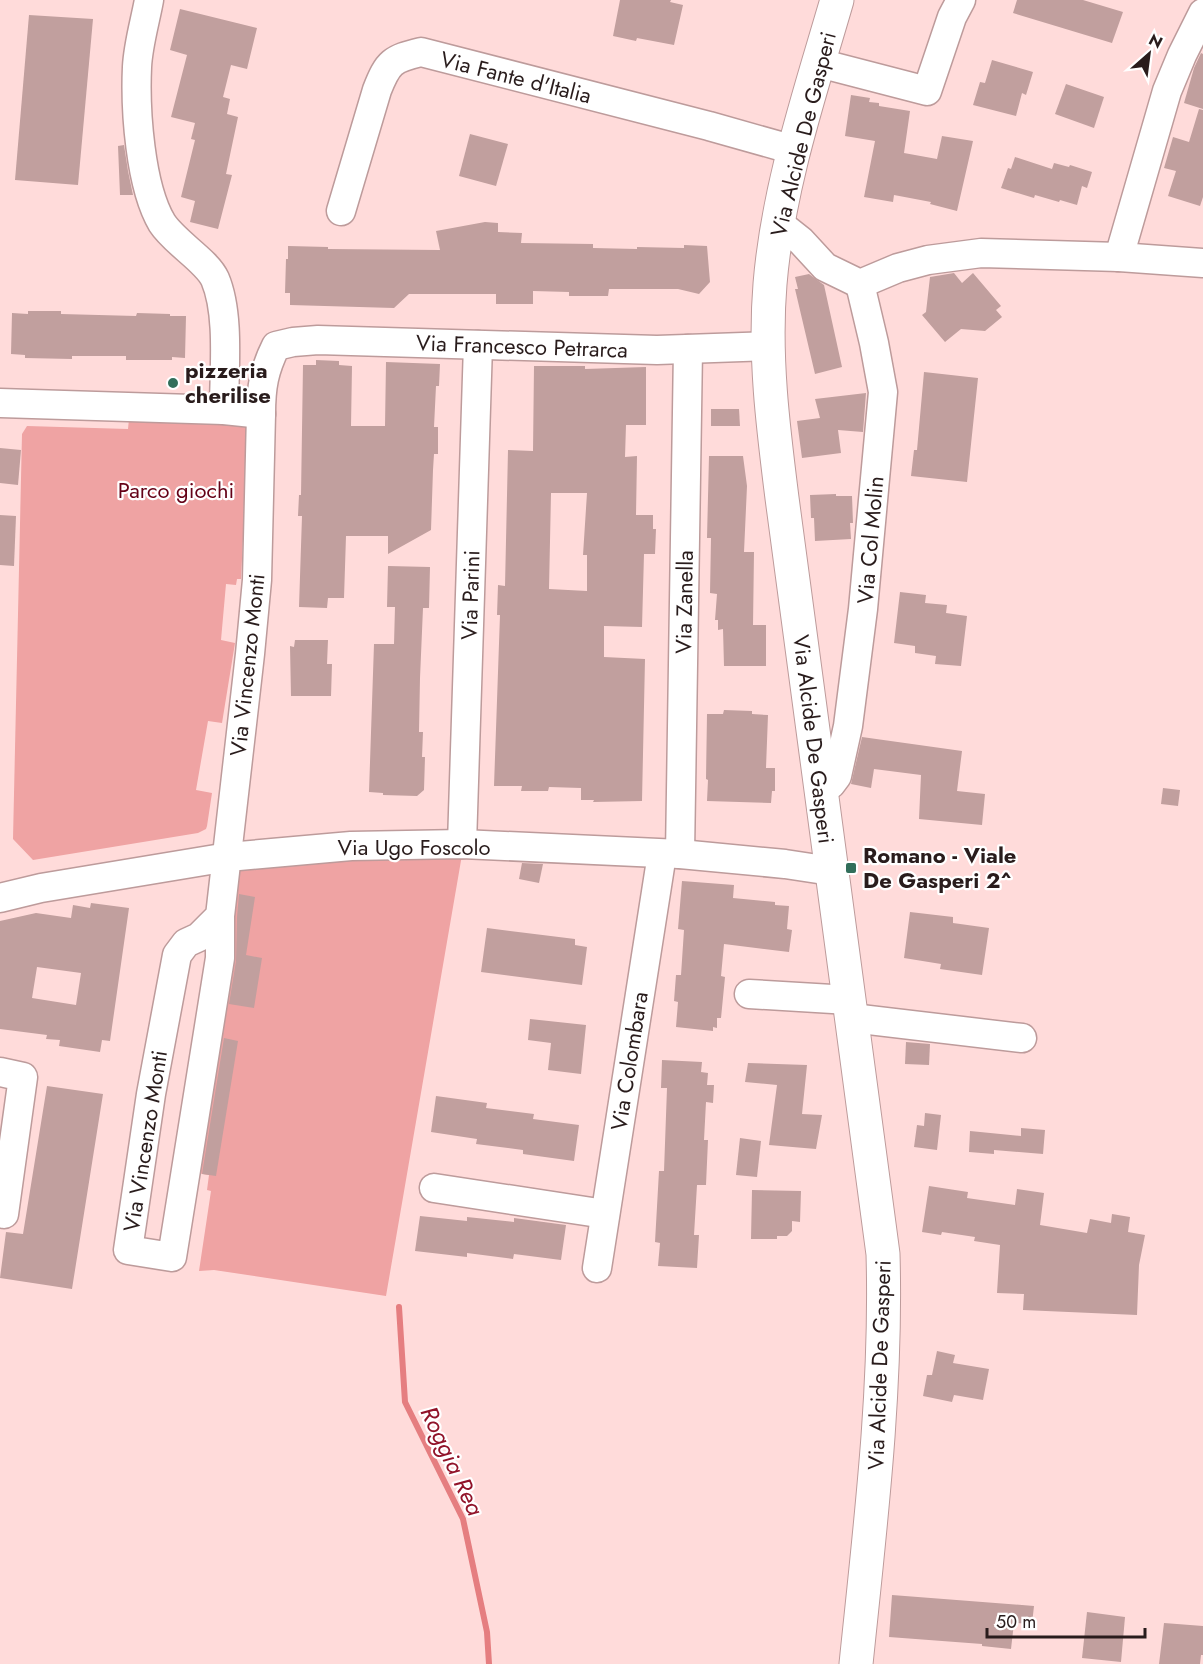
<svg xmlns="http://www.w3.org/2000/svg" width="1203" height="1664" font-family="Jost,sans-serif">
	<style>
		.green { fill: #efa3a3 }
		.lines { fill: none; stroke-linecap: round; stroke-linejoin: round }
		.stream { stroke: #e57e80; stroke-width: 6 }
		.building { fill: #c19f9e; fill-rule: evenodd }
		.minor-casing { stroke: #bd9b9b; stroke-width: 31 }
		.major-casing { stroke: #bd9b9b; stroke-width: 35 }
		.minor { stroke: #fff; stroke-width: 28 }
		.major { stroke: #fff; stroke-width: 33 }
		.poi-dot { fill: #316e5a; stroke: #fff; stroke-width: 2 }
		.labels { text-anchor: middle; stroke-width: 4.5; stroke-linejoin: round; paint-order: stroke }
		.street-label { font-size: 22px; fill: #291c1c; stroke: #fff }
		.poi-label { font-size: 22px; font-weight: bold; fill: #291c1c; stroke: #fff; text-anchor: start }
		.park-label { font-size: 22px; fill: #640217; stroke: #fff }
		.water-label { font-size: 24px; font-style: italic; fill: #911329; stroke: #fff }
	</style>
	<rect width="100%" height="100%" fill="#ffdbda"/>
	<!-- green -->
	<g class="green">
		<path d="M130,409L249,417L241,579H237L236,585L226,584L221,640L235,643L222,723L208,721L196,790L212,793L207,826L206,829L198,833L33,860L13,839L22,434L27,426L128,429Z"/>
		<path d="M463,849L386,1296L214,1270L199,1271L211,1191L207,1190L209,1175L191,1172L239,867Z"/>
	</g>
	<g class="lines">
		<!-- stream -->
		<path class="stream" d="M399,1307L405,1402L463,1519L487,1632L489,1664"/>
	</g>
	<!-- building -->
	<g class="building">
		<path d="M620,0H671L670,2L683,5L674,45L637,38L636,41L613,36Z"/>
		<path d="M1017,0H1083L1123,12L1112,43L1013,13Z"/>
		<path d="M180,9L257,28L247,69L231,65L223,97L230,99L227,114L238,117L226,174L232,175L218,229L190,222L195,201L181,197L195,140L191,139L195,123L171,117L187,55L170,50Z"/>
		<path d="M29,15L93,19L78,185L15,180Z"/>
		<path d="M1201,53L1203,54V109L1184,103L1194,68Z"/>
		<path d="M992,60L1033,72L1026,95L1022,93L1016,116L973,105L980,82L985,83Z"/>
		<path d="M1066,84L1104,97L1094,128L1055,114Z"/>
		<path d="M851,95L870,98L869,102L879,103V106L910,111L904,153L937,159L942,136L973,141L957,211L930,204L931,202L894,195L893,202L864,197L875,141L845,136Z"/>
		<path d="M1199,109L1203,110V197L1200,206L1168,196L1176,171L1164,168L1173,137L1189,142Z"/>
		<path d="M470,134L508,144L496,186L459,176Z"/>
		<path d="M124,145L128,171L133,195H120L118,146Z"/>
		<path d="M1015,157L1052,169L1054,163L1069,167L1070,165L1092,172L1087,188L1082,186L1077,205L1060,200L1059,202L1035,195L1034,198L1001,188L1008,168L1011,169Z"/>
		<path d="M485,222L498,223V232L522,233L521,243L593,244V248L637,249V247L684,248V245L707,246L710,282L699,294L678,289H609L608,296H569V292L533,291V304H496V294H409L394,308L290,305V293H285L286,259H288V246L328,247V249L440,250L436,231Z"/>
		<path d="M954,273L962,283L973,273L1001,306L996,310L1002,317L985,331L961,329L945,342L922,315L926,312L930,277Z"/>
		<path d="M809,274L824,285L842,367L815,374L795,289H798L795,277Z"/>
		<path d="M28,311H61V314L136,316L137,313L170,314V316H186L185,358L172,357V360H126V356H72V359L25,358V355L11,354L12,313L28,314Z"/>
		<path d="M316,360L339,361V365L352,366L351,426H385L386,362L440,364L439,386H436L434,427H438V454H434L433,470L431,530L388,554V536H346L344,598H328L327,608L299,607L302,516H298L299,495H301L303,365H316Z"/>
		<path d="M534,366H585V369L646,367V425H626L625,457L637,456L636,515H653V529H656L655,554H644L642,627L604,626V657L645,659L642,801L593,802L594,800H581V788L549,787L548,791H521L522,786H494L500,615H497L498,585L505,586L508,450L533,451ZM551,493H587L583,555H587V591L549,589Z"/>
		<path d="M924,372L978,378L967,482L911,476L914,450H917Z"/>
		<path d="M866,393L863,432L838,430L841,453L802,458L797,421L820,418L815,399Z"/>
		<path d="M711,409H739L740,426H711Z"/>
		<path d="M0,448L21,450L18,485L0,483Z"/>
		<path d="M709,456H743L747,486L744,552H754L753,625H766V666H724L723,629L718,630V620H715L717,594L710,593L711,538H707Z"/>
		<path d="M836,494V496H852L853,523H850L851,539L815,541L814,518H811L810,495Z"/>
		<path d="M0,515L16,516L14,566L0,565Z"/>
		<path d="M388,566L430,567L429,608H423L420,678L419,732H423L422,757H425L424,790L417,796L383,795V793L369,792L374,644H394L395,607H387Z"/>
		<path d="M900,592L926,595L925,603L947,605L946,613L967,616L961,666L935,664L936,656L915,653V646L894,643Z"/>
		<path d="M295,640H328L327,664H332L331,696H291L290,646L294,647Z"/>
		<path d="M724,710L752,711V714L768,715L766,768H775V791H772L771,803L707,801L708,780L706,779L707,714H723Z"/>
		<path d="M862,737L962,751L957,791L985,794L982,825L919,819L921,775L874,769L871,788L851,784Z"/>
		<path d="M1163,788L1180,790L1178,806L1161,804Z"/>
		<path d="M522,863L543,864L539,883L519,879Z"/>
		<path d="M682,881L734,885L733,898L775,902V905L789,906L787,929L792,930L789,952L724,944L721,976L725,977L721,1018H717V1028L713,1027V1031L676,1027L678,1002L674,1001L676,975H681L684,930L678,929Z"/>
		<path d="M239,894L255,897L246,955L262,958L254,1008L229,1004L236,961L237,917Z"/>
		<path d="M91,903L129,908L110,1041L102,1040L100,1052L59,1046L60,1040L46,1039L47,1035L0,1029V921L36,913L71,918L73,905L90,908ZM37,967L81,973L76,1005L32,998Z"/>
		<path d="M910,912L953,917V923L989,928L982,975L940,969L941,964L904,958Z"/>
		<path d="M487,928L575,939V945L587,947L582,985L481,972Z"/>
		<path d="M530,1019L586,1025L581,1074L548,1070L551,1043L528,1040Z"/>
		<path d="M224,1038L238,1041L216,1176L202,1174Z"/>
		<path d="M906,1042L930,1044L929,1065L905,1064Z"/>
		<path d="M662,1060L702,1062L701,1072L708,1073L707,1085H714L713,1103L706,1102L704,1140H708L706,1185H697L694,1235H699L697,1268L658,1266L660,1243L655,1242L659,1171H664L667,1088H661Z"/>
		<path d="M748,1063L807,1065L802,1114L822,1115L816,1149L769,1145L777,1085L745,1082Z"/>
		<path d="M47,1086L103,1094L72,1289L0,1278L6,1232L23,1234Z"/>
		<path d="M436,1096L487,1103L486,1108L534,1114L533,1119L579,1125L574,1161L523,1154V1150L476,1144L477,1139L431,1132Z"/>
		<path d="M925,1113L941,1115L937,1150L914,1147L917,1125L924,1126Z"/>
		<path d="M1021,1128L1045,1130L1043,1154L994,1150V1154L969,1152L970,1131L1021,1136Z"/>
		<path d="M740,1138L761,1141L757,1177L736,1175Z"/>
		<path d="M929,1186L968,1192L967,1198L1015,1205L1017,1189L1044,1193L1040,1225L1087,1233L1090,1219L1111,1223L1112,1214L1130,1217L1128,1232L1145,1235L1139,1265L1137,1315L1023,1310L1024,1294L997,1293L1000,1245L974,1241L975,1237L942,1232L941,1235L922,1232Z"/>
		<path d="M752,1190L801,1191L800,1222L792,1221V1231L787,1236H777V1239H751Z"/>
		<path d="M420,1216L467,1221V1217L514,1222V1218L566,1225L561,1260L514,1254L513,1259L467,1253V1257L415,1251Z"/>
		<path d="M937,1351L955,1355L953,1363L989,1369L983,1400L954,1395L952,1402L923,1396L927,1375H932Z"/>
		<path d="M892,1595L1034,1606L1032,1624L1014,1623L1011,1649L982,1646V1644L889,1637Z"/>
		<path d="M1087,1612L1125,1617L1121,1662L1082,1658Z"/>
		<path d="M1164,1623L1203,1626V1655H1201L1200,1664H1159Z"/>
	</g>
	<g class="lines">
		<defs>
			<g id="minor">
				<path d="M149,0C145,22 138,45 137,67C135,110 140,186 162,223C175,243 207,261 215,279C230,314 224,371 224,410"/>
				<path d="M819,63L927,91L952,17L961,0"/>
				<path d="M341,211L377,90C388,62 392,59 421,52L709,126L794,150"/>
				<path d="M777,222L801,241L825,267L860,284L898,268L928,260L981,253L1119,257L1203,263"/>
				<path d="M1119,257L1167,91L1182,55L1203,13"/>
				<path d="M0,403L224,410L261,414C261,387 264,370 276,346L293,342L318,340L657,350L768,346"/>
				<path d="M821,786L831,784L837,776L848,726L863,609L883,392L874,343L860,284"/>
				<path d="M462,844L478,345"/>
				<path d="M680,854L688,349"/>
				<path d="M0,898L41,888L228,857L351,846L462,844L680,854L785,864L831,871"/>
				<path d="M220,916L199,937L186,943L177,955L151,1094L128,1250L172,1257L220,958V916L250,654L257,580L261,414"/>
				<path d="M749,994L849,1000"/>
				<path d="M852,1018L1022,1038"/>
				<path d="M0,1072L23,1077L4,1214L0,1213"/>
				<path d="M434,1188L605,1214"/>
				<path d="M597,1268L662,854"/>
			</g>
			<path id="major" d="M837,0C810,93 778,187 770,284C764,356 773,427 782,498L883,1254C887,1391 870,1528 856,1664"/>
		</defs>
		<!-- minor casing -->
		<use href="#minor" class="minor-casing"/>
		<!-- major casing -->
		<use href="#major" class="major-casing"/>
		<!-- minor -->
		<use href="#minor" class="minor"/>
		<!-- major -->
		<use href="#major" class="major"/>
	</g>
	<!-- markers -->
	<g class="poi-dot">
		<circle cx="173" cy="383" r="6"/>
		<rect x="845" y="862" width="12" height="12" rx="3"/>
	</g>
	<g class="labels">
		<!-- street labels -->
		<g class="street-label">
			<text transform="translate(516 77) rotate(14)" y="8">Via Fante d'Italia</text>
			<text transform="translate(803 134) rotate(-76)" y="8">Via Alcide De Gasperi</text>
			<text transform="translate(522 346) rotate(2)" y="8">Via Francesco Petrarca</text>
			<text transform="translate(870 540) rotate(-85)" y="8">Via Col Molin</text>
			<text transform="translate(470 595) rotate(-88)" y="8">Via Parini</text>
			<text transform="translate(684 602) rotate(-89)" y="8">Via Zanella</text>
			<text transform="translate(247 665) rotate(-84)" y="8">Via Vincenzo Monti</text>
			<text transform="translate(814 739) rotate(83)" y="8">Via Alcide De Gasperi</text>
			<text x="414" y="855">Via Ugo Foscolo</text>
			<text transform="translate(629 1061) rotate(-81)" y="8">Via Colombara</text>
			<text transform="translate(145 1141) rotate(-81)" y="8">Via Vincenzo Monti</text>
			<text transform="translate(879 1365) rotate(-88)" y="8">Via Alcide De Gasperi</text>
		</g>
		<!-- poi labels -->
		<g class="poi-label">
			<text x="185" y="378">pizzeria<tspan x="185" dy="25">cherilise</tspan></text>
			<text x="863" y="863">Romano - Viale<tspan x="863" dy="25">De Gasperi 2^</tspan></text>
		</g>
		<!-- park labels -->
		<g class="park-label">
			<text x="176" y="498">Parco giochi</text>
		</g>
		<!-- water labels -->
		<g class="water-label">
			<text transform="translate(452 1461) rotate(65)" y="8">Roggia Rea</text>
		</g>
	</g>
	<!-- north arrow -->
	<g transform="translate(1149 54) rotate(28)" stroke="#ffffff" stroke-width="4.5" paint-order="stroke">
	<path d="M0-4.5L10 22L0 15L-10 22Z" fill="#291c1c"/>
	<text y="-9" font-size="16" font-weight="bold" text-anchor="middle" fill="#291c1c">N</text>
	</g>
	<!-- scale -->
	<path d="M987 1628v9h158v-9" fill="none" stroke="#291c1c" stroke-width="3"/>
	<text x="996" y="1628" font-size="18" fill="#291c1c" stroke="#ffffff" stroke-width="4.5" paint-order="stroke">50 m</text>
</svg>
